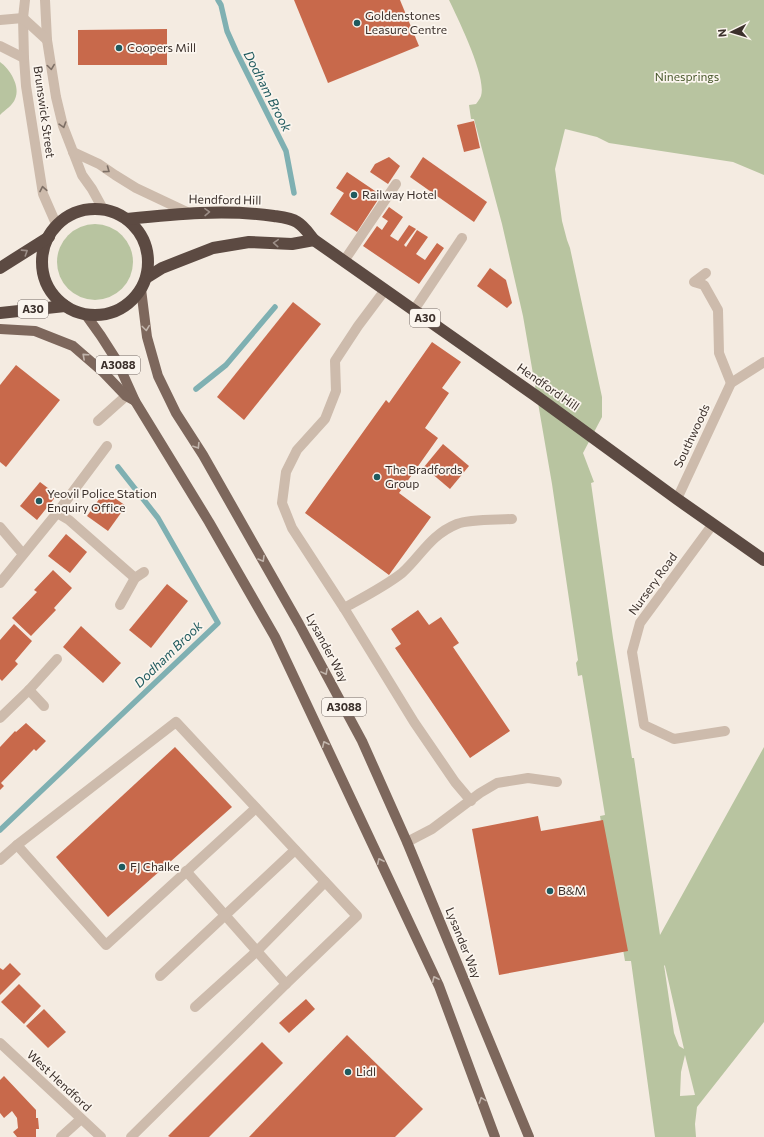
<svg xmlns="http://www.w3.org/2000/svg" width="764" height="1137" font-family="Commissioner,sans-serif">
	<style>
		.green { fill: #b8c4a0; fill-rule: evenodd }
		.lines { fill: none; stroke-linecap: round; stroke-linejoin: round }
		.stream { stroke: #7fb0b2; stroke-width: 5.5 }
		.building { fill: #c8694b }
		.minor { stroke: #cdbbac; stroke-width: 10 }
		.major { stroke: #7d675c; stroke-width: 10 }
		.highway { stroke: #5c4a42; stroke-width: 12 }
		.oneway { stroke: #7d6f65 }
		.oneway2 { stroke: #9c8e87 }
		.oneway3 { stroke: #c2b5ac }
		.poi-dot { fill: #1f5a5e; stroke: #fbf5ee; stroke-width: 1.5 }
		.labels { text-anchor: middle; stroke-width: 3.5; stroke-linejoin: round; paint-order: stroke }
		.shield { fill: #fbf5ee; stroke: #756b66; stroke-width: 1 }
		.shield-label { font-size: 11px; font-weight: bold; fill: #3b302b }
		.poi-label { font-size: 12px; fill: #3b302b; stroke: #fbf5ee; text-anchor: start }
		.park-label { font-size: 12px; fill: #4a5a2e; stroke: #fbf5ee }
		.street-label { font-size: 12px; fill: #3b302b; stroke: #fbf5ee }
		.water-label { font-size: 13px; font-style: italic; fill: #1f5a5e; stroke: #fbf5ee }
	</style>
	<rect width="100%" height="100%" fill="#f4ebe1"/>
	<!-- green -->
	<g class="green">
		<path d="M449,0H764V175L733,162L609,143L597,137L565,129L555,169L562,221L567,240L570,248L602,397V417L583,453L594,482L591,483L613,638L632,758H634L660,935L764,747V1022L697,1107L695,1124L696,1137H655L631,961H625L600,816L605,815L582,675L578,676L576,663L578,660L552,484L523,316L502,224L474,119H471L469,105L476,104C478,101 480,99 481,96C487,77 458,19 449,0ZM664,965L665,966L684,1049L679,1046L674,1033ZM685,1055L695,1095L680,1096L681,1072Z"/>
		<path d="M0,62C10,69 21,87 15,99C13,105 5,110 0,115Z"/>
		<circle cx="95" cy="262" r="38"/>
	</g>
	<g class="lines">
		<!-- stream -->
		<g class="stream">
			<path d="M218,0L221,5L227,31L236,51L286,151L294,193"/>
			<path d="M196,389L226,365L275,307"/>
			<path d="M0,830L218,623L158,518L118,467"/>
		</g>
	</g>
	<!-- building -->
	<g class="building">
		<path d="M294,0H400L419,46L328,83Z"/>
		<path d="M167,29V65H78V30Z"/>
		<path d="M474,121L480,148L464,152L457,125Z"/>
		<path d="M389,157L400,166L388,184L370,172L375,164Z"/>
		<path d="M423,157L487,202L474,222L410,177Z"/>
		<path d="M347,172L381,195L357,232L330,214L344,193L336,188Z"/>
		<path d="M389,207L403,217L390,236L398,241L409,225L416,229L404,245L406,247L417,230L428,237L416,254L425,260L437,243L444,248L419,284L363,246L377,226L382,230L388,221L382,217Z"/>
		<path d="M490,268L506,280L512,303L507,308L477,286Z"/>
		<path d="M293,302L321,324L244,420L217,397Z"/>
		<path d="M432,342L461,362L442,388L449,393L425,428L438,438L399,493L431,517L389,575L305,513L386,400L389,403Z"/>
		<path d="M16,365L60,400L6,467L0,462V385Z"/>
		<path d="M443,444L469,466L450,489L424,467Z"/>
		<path d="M40,482L57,495L37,520L20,506Z"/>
		<path d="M105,491L126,506L108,531L87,516Z"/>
		<path d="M66,534L87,552L70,573L48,556Z"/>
		<path d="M53,570L72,588L54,608L56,610L31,636L12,618L37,592L34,590Z"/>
		<path d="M167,584L188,601L151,648L129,630Z"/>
		<path d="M418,610L429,625L441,617L459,643L453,647L510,731L470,758L395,648L401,644L391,629Z"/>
		<path d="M14,624L32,641L15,661L18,664L2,681L0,679V640Z"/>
		<path d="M81,626L121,663L103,683L63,647Z"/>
		<path d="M26,723L46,741L36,751L34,749L1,783L4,786L0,790V747L15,731L16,732Z"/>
		<path d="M175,747L232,807L108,917L56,857Z"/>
		<path d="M538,816L541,831L603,820L628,951L499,975L472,829Z"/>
		<path d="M10,963L21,974L0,995V968L3,970Z"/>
		<path d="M19,984L41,1006L24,1024L1,1002Z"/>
		<path d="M306,999L315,1009L289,1033L279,1023Z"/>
		<path d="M44,1009L66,1032L48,1048L26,1026Z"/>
		<path d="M347,1035L423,1109L395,1137H249Z"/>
		<path d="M262,1042L283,1063L209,1137H170L168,1136Z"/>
		<path d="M4,1076L36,1110V1118H38L39,1129H36V1137H17L13,1132L18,1128L17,1118L12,1111L4,1118L0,1113V1080Z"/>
	</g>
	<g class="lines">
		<!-- minor -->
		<g class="minor">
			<path d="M25,0L23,18L24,58L26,86L43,194L57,226"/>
			<path d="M45,0L47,40L56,97L63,126L82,175L92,189L103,209"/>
			<path d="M0,20L23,18L47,40"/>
			<path d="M0,46L24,58"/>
			<path d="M73,152L99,164L115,175L136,188L189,213"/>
			<path d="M344,261L396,184"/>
			<path d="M706,273L694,282L704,285L718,310L719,353L731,383"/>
			<path d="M385,290L358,326L335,361L336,391L325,419L297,450L286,472L282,503L292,528L344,608L414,722L455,782L471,801"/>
			<path d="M414,310L462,238"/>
			<path d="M98,421L126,396"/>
			<path d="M677,499L731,383L764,362"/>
			<path d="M57,513L69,520L135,578"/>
			<path d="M713,524L640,623L632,652L644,725L674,739L725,731"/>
			<path d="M0,527L23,554"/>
			<path d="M0,583L57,513L107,446"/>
			<path d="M120,605L135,578L144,572"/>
			<path d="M344,608C364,597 384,587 402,573C421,556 430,535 457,524C470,519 496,520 512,519"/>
			<path d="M29,690L44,706"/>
			<path d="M0,718L29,690L57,659"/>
			<path d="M407,842L432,829L480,793L497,783L528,778L557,782"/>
			<path d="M17,845L106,945L256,808"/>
			<path d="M0,860L17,845L176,722L357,916L286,984L131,1137"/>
			<path d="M186,871L286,984"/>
			<path d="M160,976L295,850"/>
			<path d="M195,1007L257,951L325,882"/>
			<path d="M0,1043L101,1137"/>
			<path d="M61,1137L81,1119"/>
		</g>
		<!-- major -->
		<g class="major">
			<path d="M141,289L147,337L158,376L176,413L203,455L299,624L362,741L407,842L529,1137"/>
			<path d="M86,315L101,336L117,361L135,401L209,522L275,637L439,986L495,1137"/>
			<path d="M0,329L35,331L73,346L103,372L126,396L135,401"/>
		</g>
		<!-- highway -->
		<g class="highway">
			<circle cx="95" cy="262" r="53"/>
			<path d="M127,219C176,214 225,209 274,216C281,217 291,218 297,222C304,226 309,234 314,240L536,396L677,499L764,560"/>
			<path d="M0,268L49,237"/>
			<path d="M146,278L162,268L213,248L249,242L292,244L314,240"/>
			<path d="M0,313L65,306"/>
		</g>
	</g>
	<!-- one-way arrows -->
	<defs><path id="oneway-chevron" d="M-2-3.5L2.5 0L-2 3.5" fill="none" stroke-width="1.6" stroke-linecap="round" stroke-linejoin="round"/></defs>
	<g class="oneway">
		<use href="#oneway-chevron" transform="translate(51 67) rotate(82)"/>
		<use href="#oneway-chevron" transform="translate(63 125) rotate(73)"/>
		<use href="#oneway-chevron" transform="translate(107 170) rotate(36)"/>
		<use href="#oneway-chevron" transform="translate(43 189) rotate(-101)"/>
	</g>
	<g class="oneway2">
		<use href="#oneway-chevron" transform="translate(207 212) rotate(-1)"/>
		<use href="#oneway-chevron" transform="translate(276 243) rotate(-176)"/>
		<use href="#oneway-chevron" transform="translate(25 252) rotate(-33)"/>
	</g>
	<g class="oneway3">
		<use href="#oneway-chevron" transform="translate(146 328) rotate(83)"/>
		<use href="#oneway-chevron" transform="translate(85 356) rotate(-138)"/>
		<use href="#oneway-chevron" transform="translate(197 446) rotate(58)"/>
		<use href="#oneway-chevron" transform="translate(262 559) rotate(60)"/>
		<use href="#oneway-chevron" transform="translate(325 672) rotate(62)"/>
		<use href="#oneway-chevron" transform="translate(325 744) rotate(-115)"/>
		<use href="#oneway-chevron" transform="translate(380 861) rotate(-115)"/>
		<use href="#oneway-chevron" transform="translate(435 979) rotate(-115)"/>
		<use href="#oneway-chevron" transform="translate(482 1100) rotate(-110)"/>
	</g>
	<!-- markers -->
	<g class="poi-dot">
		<circle cx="357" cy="23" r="4"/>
		<circle cx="119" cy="48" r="4"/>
		<circle cx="354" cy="195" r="4"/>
		<circle cx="377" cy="477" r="4"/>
		<circle cx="39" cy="501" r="4"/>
		<circle cx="122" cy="867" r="4"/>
		<circle cx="550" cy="891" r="4"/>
		<circle cx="348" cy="1072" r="4"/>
	</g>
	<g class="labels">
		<!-- shield labels -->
		<g class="shield">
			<rect x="18" y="300" width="30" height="18" rx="3"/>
			<rect x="410" y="309" width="30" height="18" rx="3"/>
			<rect x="96" y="356" width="44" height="18" rx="3"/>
			<rect x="322" y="698" width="44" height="18" rx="3"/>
		</g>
		<g class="shield-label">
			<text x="33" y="313">A30</text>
			<text x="425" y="322">A30</text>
			<text x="118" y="369">A3088</text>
			<text x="344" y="711">A3088</text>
		</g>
		<!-- poi labels -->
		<g class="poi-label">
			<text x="365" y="20">Goldenstones<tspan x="365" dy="14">Leasure Centre</tspan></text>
			<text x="127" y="52">Coopers Mill</text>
			<text x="362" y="199">Railway Hotel</text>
			<text x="385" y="474">The Bradfords<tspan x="385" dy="14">Group</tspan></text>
			<text x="47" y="498">Yeovil Police Station<tspan x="47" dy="14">Enquiry Office</tspan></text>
			<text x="130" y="871">FJ Chalke</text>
			<text x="558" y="895">B&amp;M</text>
			<text x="356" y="1076">Lidl</text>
		</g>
		<!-- park labels -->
		<g class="park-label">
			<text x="687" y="81">Ninesprings</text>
		</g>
		<!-- street labels -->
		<g class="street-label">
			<text transform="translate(44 112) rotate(82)" y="4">Brunswick Street</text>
			<text transform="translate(225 200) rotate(1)" y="4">Hendford Hill</text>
			<text transform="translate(548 387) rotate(35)" y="4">Hendford Hill</text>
			<text transform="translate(692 436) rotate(-65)" y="4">Southwoods</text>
			<text transform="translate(653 584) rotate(-54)" y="4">Nursery Road</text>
			<text transform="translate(327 648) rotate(62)" y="4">Lysander Way</text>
			<text transform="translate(463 943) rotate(68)" y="4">Lysander Way</text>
			<text transform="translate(59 1081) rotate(43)" y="4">West Hendford</text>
		</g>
		<!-- water labels -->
		<g class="water-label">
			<text transform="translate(268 91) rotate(63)" y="5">Dodham Brook</text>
			<text transform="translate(168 654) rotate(-44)" y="5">Dodham Brook</text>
		</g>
	</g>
	<!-- north arrow -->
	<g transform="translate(732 32) rotate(265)" stroke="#fbf5ee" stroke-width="3" paint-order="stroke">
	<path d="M0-3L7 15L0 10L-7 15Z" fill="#3b302b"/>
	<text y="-6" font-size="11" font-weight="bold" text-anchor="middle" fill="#3b302b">N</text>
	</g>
</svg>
